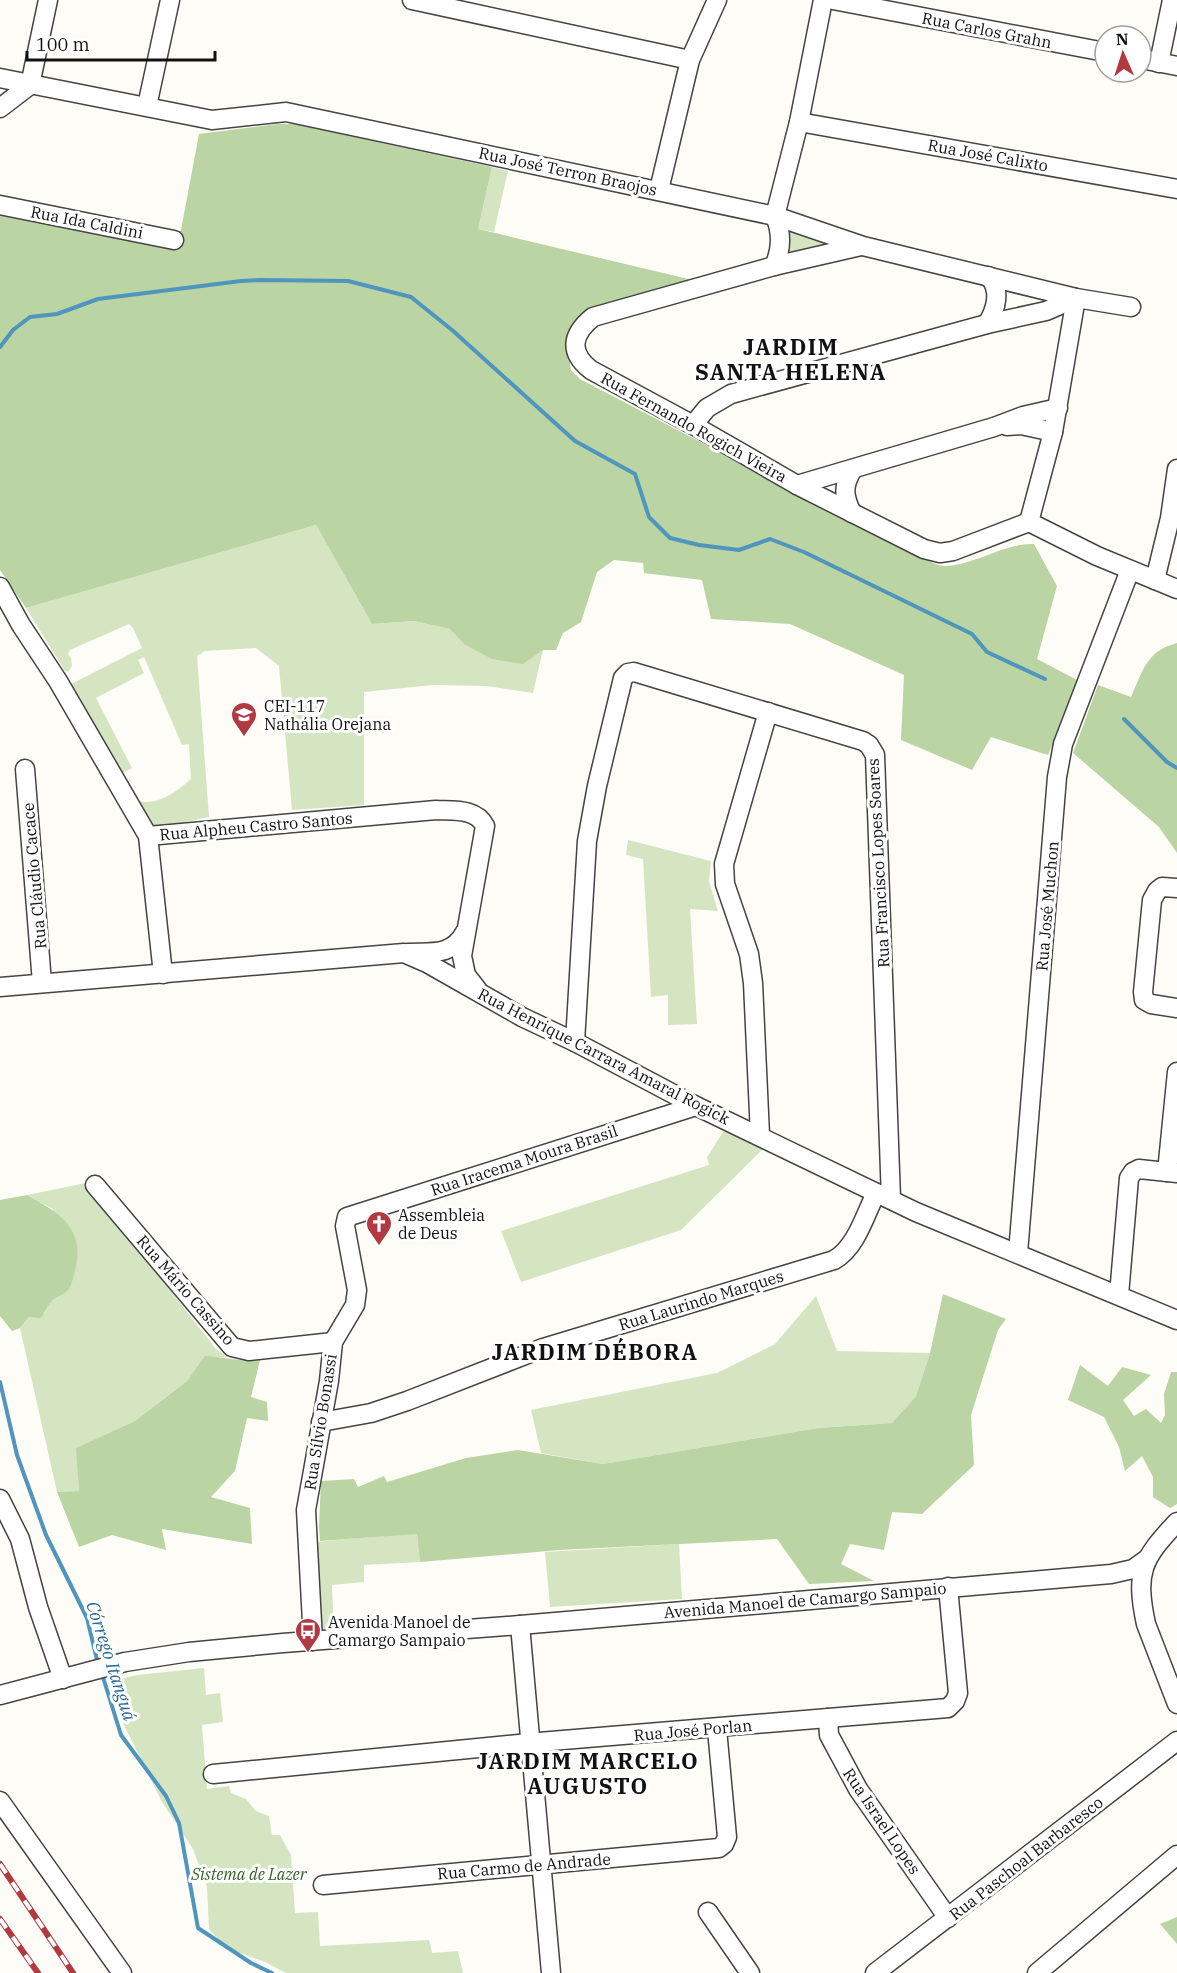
<svg xmlns="http://www.w3.org/2000/svg" width="1177" height="1973" font-family="'IBM Plex Serif',serif">
	<style>
		.green { fill: #d5e5c2 }
		.forest { fill: #bbd4a3 }
		.lines { fill: none; stroke-linecap: round; stroke-linejoin: round }
		.stream { stroke: #5095bd; stroke-width: 4 }
		.minor-casing { stroke: #444; stroke-width: 21 }
		.minor { stroke: #fff; stroke-width: 18 }
		.rail-casing { stroke: #b03942; stroke-width: 6 }
		.rail { stroke: #fff; stroke-width: 4; stroke-dasharray: 11; stroke-linecap: butt }
		.labels { text-anchor: middle; stroke-width: 6; stroke-linejoin: round; paint-order: stroke }
		.street-label { font-size: 16px; fill: #111; stroke: #fff }
		.poi-label { font-size: 16px; fill: #111; stroke: #fff; text-anchor: start }
		.park-label { font-size: 16px; font-style: italic; fill: #366128; stroke: #fff }
		.water-label { font-size: 18px; font-style: italic; fill: #286894; stroke: #fff }
		.district-label { font-size: 22px; font-weight: bold; letter-spacing: 1.5px; fill: #111; stroke: #fff }
	</style>
	<rect width="100%" height="100%" fill="#fefcf6"/>
	<!-- green -->
	<g class="green">
		<path d="M492,167L508,171L494,232L478,229Z"/>
		<path d="M787,227L827,243L826,245L787,254Z"/>
		<path d="M316,525L372,624L414,621L451,629L464,644L543,650L533,693L486,686L433,685L364,692V805L292,810L279,666L256,648L205,651L197,656L209,817L157,828L148,821L137,801C158,806 176,792 191,779L189,744L182,745L144,657L138,660L144,673L96,698L132,768L121,774L71,684L142,648L133,628L129,624L70,650L68,654L71,658L72,666L68,672L65,671L26,608Z"/>
		<path d="M628,840L711,861L709,881L718,911L690,909L697,1024L668,1025V995L651,997L643,859L626,855Z"/>
		<path d="M725,1129L764,1148L681,1230L521,1282L501,1231L709,1165L707,1157Z"/>
		<path d="M86,1183L216,1349L227,1357H205L187,1381L135,1421L77,1448L79,1491L57,1492L20,1328L29,1317L45,1313L49,1303L68,1290L53,1209L27,1195Z"/>
		<path d="M816,1296L837,1351L930,1353L916,1396L892,1423L818,1428L603,1464L541,1453L531,1410L717,1373L775,1344Z"/>
		<path d="M417,1533L420,1562L364,1565V1582L332,1585L334,1634L320,1635L315,1542Z"/>
		<path d="M679,1544L682,1599L550,1607L545,1552Z"/>
		<path d="M204,1668L206,1695L220,1693L223,1722L202,1725L207,1789L229,1786L231,1793L246,1799L256,1811L269,1816L272,1835H280L291,1855L295,1913L318,1912L320,1946L429,1940L432,1953L458,1951L463,1973H286L265,1962L226,1948L209,1929L207,1887L193,1849L162,1802L123,1723L108,1682L137,1675Z"/>
	</g>
	<!-- forest -->
	<g class="forest">
		<path d="M278,124H294L492,167L478,229L701,282L586,312L574,322L569,336V356L571,370L580,379L926,560C932,562 939,566 944,566C973,566 1003,543 1034,544L1057,586L1037,659L1079,681L1048,755L991,737L972,770L901,740L904,675L790,624L711,619L702,580L644,573L643,563L614,560L597,572L581,622L563,633L556,650H543L523,664L492,659L464,644L450,629L414,621L372,624L316,525L26,608L0,570V211L178,246L199,134Z"/>
		<path d="M1177,643V853L1159,827L1073,753L1098,685L1131,697C1143,671 1146,651 1177,643Z"/>
		<path d="M27,1195C58,1212 84,1227 76,1266C74,1273 73,1282 69,1289C64,1295 55,1297 50,1303C46,1308 45,1314 40,1318L29,1317L20,1328L12,1331L0,1316V1200Z"/>
		<path d="M943,1294L1006,1319L998,1330L971,1415L974,1465L922,1514L892,1512L884,1550L850,1544L841,1564L874,1581L809,1584L777,1539L559,1550L420,1562L417,1534L320,1541L319,1527L321,1481L354,1479L358,1487L384,1476L387,1482L466,1458L518,1450L603,1464L818,1428L892,1423L916,1396L930,1353Z"/>
		<path d="M205,1356C225,1357 240,1362 260,1360L251,1397L267,1402L268,1421L247,1418L235,1471L211,1497L250,1508L252,1544L162,1529L166,1550L112,1535L79,1547L57,1492L79,1491L76,1448L135,1421L187,1381Z"/>
		<path d="M1080,1365L1108,1386L1122,1367L1151,1375L1123,1400L1134,1416L1146,1409L1161,1423L1165,1415L1164,1394L1171,1372H1177V1504L1170,1508L1153,1497V1477L1142,1456L1125,1471L1119,1447L1104,1417L1068,1400Z"/>
		<path d="M1177,1917V1944L1160,1924Z"/>
	</g>
	<g class="lines">
		<!-- stream -->
		<g class="stream">
			<path d="M0,347L13,330L30,317L57,314L98,299L241,281L260,280L348,281L411,297L452,330L575,441L635,474L649,517L670,538L699,545L739,550L770,539L804,552L972,634L987,652L1045,679"/>
			<path d="M1124,719L1167,762L1177,768"/>
			<path d="M0,1382L17,1455L46,1535L87,1618L98,1664"/>
			<path d="M102,1674L121,1735L166,1796L179,1823L198,1928L251,1963L272,1973"/>
		</g>
		<defs>
			<g id="minor">
				<path d="M412,0L690,60"/>
				<path d="M833,0L1105,52"/>
				<path d="M1141,59L1177,66"/>
				<path d="M1159,63L1172,0"/>
				<path d="M0,78L212,120L286,112L775,216L863,246L1076,298L1131,307"/>
				<path d="M147,106L170,0"/>
				<path d="M0,108L30,85L48,0"/>
				<path d="M799,122L1177,189"/>
				<path d="M659,190L690,60L717,0"/>
				<path d="M0,205L174,240"/>
				<path d="M775,216L799,122L823,0"/>
				<path d="M861,246L774,266L593,317C572,334 568,352 591,370L693,425L797,485L924,549L940,553L953,551L1029,522"/>
				<path d="M774,266C782,249 782,233 775,216"/>
				<path d="M987,324C996,310 1002,289 988,276"/>
				<path d="M693,425L707,408L731,394L987,324L1046,311L1076,298"/>
				<path d="M1007,426L1021,425L1053,432"/>
				<path d="M797,485L994,427L1023,416L1058,408"/>
				<path d="M852,513C843,495 843,485 853,469"/>
				<path d="M1029,522L1053,432L1076,298"/>
				<path d="M1029,522L1097,556L1177,589"/>
				<path d="M1155,580L1170,518L1177,469"/>
				<path d="M0,587L21,625L58,681L148,836L163,974"/>
				<path d="M25,769L42,983"/>
				<path d="M148,836L436,810C454,811 476,808 485,826L462,956L466,975L477,989"/>
				<path d="M1177,888L1162,887L1157,891L1152,900L1143,992L1144,1000L1151,1004L1177,1008"/>
				<path d="M408,953C433,952 452,956 465,932"/>
				<path d="M0,987L404,953L427,963L522,1017L575,1042L696,1106L916,1212L1177,1320"/>
				<path d="M575,1042L587,841L597,786L623,678L628,673L634,672L863,741L869,745L875,755L891,1199"/>
				<path d="M760,1135L753,983L749,954L725,884L724,864L768,712"/>
				<path d="M1167,1172L1177,1072"/>
				<path d="M95,1185L232,1347L249,1351L333,1342"/>
				<path d="M1018,1253L1057,777L1063,744L1130,570"/>
				<path d="M1119,1295L1129,1178L1133,1172L1139,1169L1177,1173"/>
				<path d="M321,1422L371,1413L407,1401L543,1348L834,1260C856,1248 865,1215 876,1193"/>
				<path d="M0,1499L20,1539L38,1607L63,1679"/>
				<path d="M1177,1522C1142,1559 1135,1572 1146,1624L1177,1704"/>
				<path d="M520,1625L551,1973"/>
				<path d="M313,1641L306,1510L329,1381L333,1342L355,1305L357,1290L345,1226L347,1217L696,1106"/>
				<path d="M0,1695L125,1662L189,1652L283,1643L520,1625L1111,1574L1133,1569L1147,1559"/>
				<path d="M828,1718L829,1735L858,1789L948,1918"/>
				<path d="M213,1774L539,1742L948,1708L955,1701L958,1693L948,1587"/>
				<path d="M0,1801L122,1973"/>
				<path d="M323,1885L719,1848L724,1844L727,1837L717,1729"/>
				<path d="M708,1912L750,1973"/>
				<path d="M875,1973L1177,1741"/>
				<path d="M1037,1973L1177,1855"/>
			</g>
		</defs>
		<!-- minor casing -->
		<use href="#minor" class="minor-casing"/>
		<!-- minor -->
		<use href="#minor" class="minor"/>
		<defs>
			<g id="rail">
				<path d="M0,1864L73,1973"/>
				<path d="M0,1919L38,1973"/>
			</g>
		</defs>
		<!-- rail casing -->
		<use href="#rail" class="rail-casing"/>
		<!-- rail -->
		<use href="#rail" class="rail"/>
	</g>
	<!-- icons -->
	<defs>
		<symbol id="school-pin" viewBox="-11 -11 22 30"><path d="M0 17L-7.5 6A9.5 9.5 0 1 1 7.5 6Z" fill="#b03942" stroke="#fff"/><path d="M0-5L7-2L0 1L-7-2ZM-4 1L0 2.5L4 1V4Q0 6-4 4Z" fill="#fff"/></symbol>
		<symbol id="church-pin" viewBox="-11 -11 22 30"><path d="M0 17L-7.5 6A9.5 9.5 0 1 1 7.5 6Z" fill="#b03942" stroke="#fff"/><path d="M-1.2-6h2.4v3.5h3.3v2.4h-3.3V6h-2.4V-.1h-3.3v-2.4h3.3Z" fill="#fff"/></symbol>
		<symbol id="bus-pin" viewBox="-11 -11 22 30"><path d="M0 17L-7.5 6A9.5 9.5 0 1 1 7.5 6Z" fill="#b03942" stroke="#fff"/><path d="M-5-6H5V4H4V6H2V4H-2V6H-4V4H-5ZM-3.5-4V0h7V-4ZM-3.5 1.2v1.5H-2V1.2ZM2 1.2v1.5H3.5V1.2Z" fill="#fff"/></symbol>
	</defs>
	<g fill-rule="evenodd">
		<use href="#school-pin" x="229" y="700" width="30" height="40"/>
		<use href="#church-pin" x="364" y="1209" width="30" height="40"/>
		<use href="#bus-pin" x="293" y="1616" width="30" height="40"/>
	</g>
	<g class="labels">
		<!-- street labels -->
		<g class="street-label">
			<text transform="translate(987 30) rotate(11)" y="6">Rua Carlos Grahn</text>
			<text transform="translate(988 155) rotate(10)" y="6">Rua José Calixto</text>
			<text transform="translate(568 171) rotate(12)" y="6">Rua José Terron Braojos</text>
			<text transform="translate(87 222) rotate(11)" y="6">Rua Ida Caldini</text>
			<text transform="translate(694 427) rotate(29)" y="6">Rua Fernando Rogich Vieira</text>
			<text transform="translate(256 826) rotate(-5)" y="6">Rua Alpheu Castro Santos</text>
			<text transform="translate(878 863) rotate(-93)" y="6">Rua Francisco Lopes Soares</text>
			<text transform="translate(34 876) rotate(-95)" y="6">Rua Cláudio Cacace</text>
			<text transform="translate(1047 906) rotate(-85)" y="6">Rua José Muchon</text>
			<text transform="translate(604 1056) rotate(27)" y="6">Rua Henrique Carrara Amaral Rogick</text>
			<text transform="translate(524 1160) rotate(-18)" y="6">Rua Iracema Moura Brasil</text>
			<text transform="translate(186 1290) rotate(49)" y="6">Rua Mário Cassino</text>
			<text transform="translate(701 1300) rotate(-17)" y="6">Rua Laurindo Marques</text>
			<text transform="translate(320 1422) rotate(-81)" y="6">Rua Sílvio Bonassi</text>
			<text transform="translate(805 1600) rotate(-5)" y="6">Avenida Manoel de Camargo Sampaio</text>
			<text transform="translate(693 1730) rotate(-5)" y="6">Rua José Porlan</text>
			<text transform="translate(882 1821) rotate(56)" y="6">Rua Israel Lopes</text>
			<text transform="translate(1026 1858) rotate(-38)" y="6">Rua Paschoal Barbaresco</text>
			<text transform="translate(524 1866) rotate(-5)" y="6">Rua Carmo de Andrade</text>
		</g>
		<!-- poi labels -->
		<g class="poi-label">
			<text x="264" y="712">CEI-117<tspan x="264" dy="18">Nathália Orejana</tspan></text>
			<text x="398" y="1221">Assembleia<tspan x="398" dy="18">de Deus</tspan></text>
			<text x="328" y="1628">Avenida Manoel de<tspan x="328" dy="18">Camargo Sampaio</tspan></text>
		</g>
		<!-- park labels -->
		<g class="park-label">
			<text x="249" y="1880">Sistema de Lazer</text>
		</g>
		<!-- water labels -->
		<g class="water-label">
			<text transform="translate(111 1661) rotate(72)" y="6">Córrego Itanguá</text>
		</g>
		<!-- district labels -->
		<g class="district-label">
			<text x="791" y="355">JARDIM<tspan x="791" dy="25">SANTA HELENA</tspan></text>
			<text x="595" y="1360">JARDIM DÉBORA</text>
			<text x="588" y="1769">JARDIM MARCELO<tspan x="588" dy="25">AUGUSTO</tspan></text>
		</g>
	</g>
	<!-- north arrow -->
	<g transform="translate(1123 54) rotate(357)"><circle r="28" fill="#ffffff" stroke="#a0a0a0" stroke-width="1.5"/>
	<path d="M0-4.5L10 22L0 15L-10 22Z" fill="#b03942"/>
	<text y="-9" font-size="16" font-weight="bold" text-anchor="middle" fill="#111111">N</text>
	</g>
	<!-- scale -->
	<path d="M27 51v9h188v-9" fill="none" stroke="#111111" stroke-width="3"/>
	<text x="36" y="51" font-size="18" fill="#111111" stroke="#ffffff" stroke-width="4.5" paint-order="stroke">100 m</text>
</svg>
